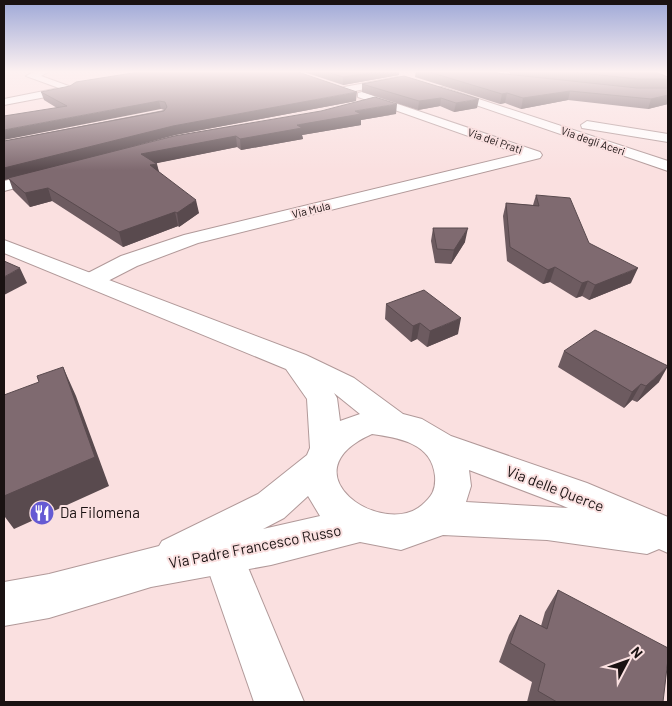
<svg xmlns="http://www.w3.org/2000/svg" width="672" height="706" font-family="Barlow,sans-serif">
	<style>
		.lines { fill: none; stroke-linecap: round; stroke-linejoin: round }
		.street-casing { stroke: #b19999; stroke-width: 2 }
		.secondary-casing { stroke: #b19999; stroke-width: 2 }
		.street { fill: #fff; fill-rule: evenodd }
		.secondary { fill: #fff; fill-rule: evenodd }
		.wall { fill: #6d5b60 }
		.shaded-wall { fill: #594a4e }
		.building { fill: #7f6a70; stroke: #594a4e }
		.labels { text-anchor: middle; stroke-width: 4; stroke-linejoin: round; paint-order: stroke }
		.far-street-label { font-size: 11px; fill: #1a1212; stroke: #fae0e0 }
		.near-street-label { font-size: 15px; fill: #1a1212; stroke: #fae0e0 }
		.near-poi-label { font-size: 15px; fill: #1a1212; stroke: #fae0e0; text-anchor: start }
	</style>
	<rect width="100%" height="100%" fill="#fae0e0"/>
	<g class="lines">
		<defs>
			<g id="street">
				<path d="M36,71H50L41,76L77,89L72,92L4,105V99L59,88L26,76Z"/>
				<path d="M500,71H510L506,76L530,78L535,81L530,84L495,80L493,78Z"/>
				<path d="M398,77L403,80L402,82L344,93L339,90L344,87Z"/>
				<path d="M442,87L668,161V171L438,92V88Z"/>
				<path d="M362,92L540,152L542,155L540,158L198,243L137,266L100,285L92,287L84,285L81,280L84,275L121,256L184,235L519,154L358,97V93Z"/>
				<path d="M587,121L668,134V142L582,128L581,125Z"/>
				<path d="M48,170L56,175L54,178L4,191V181Z"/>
				<path d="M223,536L237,541L304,702H254L203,555L209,541Z"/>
			</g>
			<path id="secondary" d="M4,240L306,355L354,378L403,414L422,419L451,436L587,483L668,517V553L659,549L647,554L547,540L443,535L401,550L360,542L271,565L151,587L49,618L4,626V582L49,574L159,546L162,541L258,494L307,455L310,448L307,399L286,369L4,253ZM334,393L360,414L340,421L337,398ZM372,434C399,438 432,443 435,476C436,490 432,496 422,505C383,539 284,473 372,434ZM469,470L561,505L568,508L466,502L471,486ZM308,496L320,516L263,529L284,518Z"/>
		</defs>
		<!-- street casing -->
		<use href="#street" class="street-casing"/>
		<!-- secondary casing -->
		<use href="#secondary" class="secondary-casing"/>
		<!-- street -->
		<use href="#street" class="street"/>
		<!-- secondary -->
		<use href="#secondary" class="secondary"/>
	</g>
	<!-- wall -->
	<g class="wall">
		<path d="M301,71H399V75L343,85Z"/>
		<path d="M416,71H497L496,73L510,74V71H653L668,77V104L648,109L568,100L521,109L505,103L500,104L415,77Z"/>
		<path d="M404,76L477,108L454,112L440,106L418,110L362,92V84Z"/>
		<path d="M41,92L356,101L175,135L135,146L396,114L361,120V125L302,135L303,139L241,150L237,147L156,163L159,172L199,213L179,227L178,226L123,247L52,201L30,207L13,190L9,179L4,180V141L164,110L161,109L57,108L44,100Z"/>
		<path d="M536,195L589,243L631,283L589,300L582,296L576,298L550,282L543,284L507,261L503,216L506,203L533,205Z"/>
		<path d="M433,228L465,242L451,264L435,263L431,241Z"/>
		<path d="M386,304L458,334L427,347L417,339L411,342L385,319Z"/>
		<path d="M564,351L659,382L637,402L632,400L624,408L558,367Z"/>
		<path d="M558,590L663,702H527L532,682L499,662L509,635L520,615L541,626L545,612Z"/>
	</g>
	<!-- shaded-wall -->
	<g class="shaded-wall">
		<path d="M378,71H399V75L343,85V77Z"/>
		<path d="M570,91L568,100L521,109L523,98Z"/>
		<path d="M357,92L356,101L175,135L4,180V168L173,126Z"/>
		<path d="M507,93L505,103L500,104L502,94Z"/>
		<path d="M668,95V104L648,109L651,99Z"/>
		<path d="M441,98L440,106L418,110L419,101Z"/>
		<path d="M479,99L477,108L454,112L456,103Z"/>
		<path d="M159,101L161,109L4,140V130Z"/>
		<path d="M397,104L396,114L361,120V125L302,135L303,139L241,150L240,139L355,111Z"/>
		<path d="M236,136L237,147L143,166L141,154Z"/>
		<path d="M157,164L160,176L150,165Z"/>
		<path d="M48,188L52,201L30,207L25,193Z"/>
		<path d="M196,200L199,213L179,227L177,213Z"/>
		<path d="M175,212L178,226L123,247L119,232Z"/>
		<path d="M468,228L465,242L451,264L454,250Z"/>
		<path d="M555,267L550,282L543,284L548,270Z"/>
		<path d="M20,268L27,283L4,295V277Z"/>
		<path d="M638,268L631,283L589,300L595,285Z"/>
		<path d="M588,281L582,296L576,298L582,283Z"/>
		<path d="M461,318L458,334L427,347L430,331Z"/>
		<path d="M420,323L417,339L411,342L413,326Z"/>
		<path d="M668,366L659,382L637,402L646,386Z"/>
		<path d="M63,367L76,396L109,486L14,529L5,517H4V496Z"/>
		<path d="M641,384L632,400L624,408L632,392Z"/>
	</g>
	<!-- building -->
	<g class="building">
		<path d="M145,71H295L357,92L173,126L4,168V141L164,111L167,107L165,102L159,101L4,130V116L67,106L41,92L70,86L76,82Z"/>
		<path d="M324,71H378L343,77Z"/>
		<path d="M426,71H495L496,73L637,88H668V95L651,99L570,91L523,98L507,93L502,94Z"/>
		<path d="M564,71H653L668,77V79H637Z"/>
		<path d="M404,76L479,99L456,103L441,98L419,101L362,84Z"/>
		<path d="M375,97L397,104L355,111L361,114L297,125L302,128L240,139L236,136L141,154L157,164L150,165L196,200L177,213L175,212L119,232L48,188L25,193L8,178L174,136L321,111Z"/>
		<path d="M536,195L570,198L589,243L638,268L595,285L588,281L582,283L555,267L548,270L510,247L506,203L539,206Z"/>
		<path d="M433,228H468L454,250L437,249Z"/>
		<path d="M4,261L20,268L4,277Z"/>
		<path d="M424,290L461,318L430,331L420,323L413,326L386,304Z"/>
		<path d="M595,330L668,366L646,386L641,384L632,392L564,351Z"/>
		<path d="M63,367L95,457L4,496V395L39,382L37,376Z"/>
		<path d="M558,590L668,648V659L663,702H557L538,691L545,664L510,643L520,615L547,629Z"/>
	</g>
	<!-- sky -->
	<linearGradient id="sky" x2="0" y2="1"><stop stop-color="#9ea8d7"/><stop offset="0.42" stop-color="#fdf1f1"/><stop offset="1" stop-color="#fdf1f1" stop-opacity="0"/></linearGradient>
	<rect width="672" height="170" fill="url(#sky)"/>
	<!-- icons -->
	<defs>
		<symbol id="restaurant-disc" viewBox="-11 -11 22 22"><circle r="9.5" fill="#655ad3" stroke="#fae0e0"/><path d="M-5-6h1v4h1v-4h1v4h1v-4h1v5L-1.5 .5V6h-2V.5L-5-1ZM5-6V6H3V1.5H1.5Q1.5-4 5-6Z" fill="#fff"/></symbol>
	</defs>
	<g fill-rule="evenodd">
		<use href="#restaurant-disc" x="28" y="499" width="28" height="28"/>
	</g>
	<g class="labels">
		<!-- far-street labels -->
		<g class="far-street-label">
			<text transform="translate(495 141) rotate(19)" y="4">Via dei Prati</text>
			<text transform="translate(593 141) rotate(19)" y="4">Via degli Aceri</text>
			<text transform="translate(311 210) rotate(-14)" y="4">Via Mula</text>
		</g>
		<!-- near-street labels -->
		<g class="near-street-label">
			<text transform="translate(555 489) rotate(21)" y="5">Via delle Querce</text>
			<text transform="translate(255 547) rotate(-11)" y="5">Via Padre Francesco Russo</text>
		</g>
		<!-- near-poi labels -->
		<g class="near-poi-label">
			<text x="60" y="518">Da Filomena</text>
		</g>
	</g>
	<!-- border -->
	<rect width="672" height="706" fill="none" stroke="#1a1212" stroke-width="10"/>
	<!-- north arrow -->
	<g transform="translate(627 661) rotate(49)" stroke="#fae0e0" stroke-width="4" paint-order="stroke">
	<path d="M0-4L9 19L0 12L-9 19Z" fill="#1a1212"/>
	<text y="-8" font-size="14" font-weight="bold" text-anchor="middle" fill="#1a1212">N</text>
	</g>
</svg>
